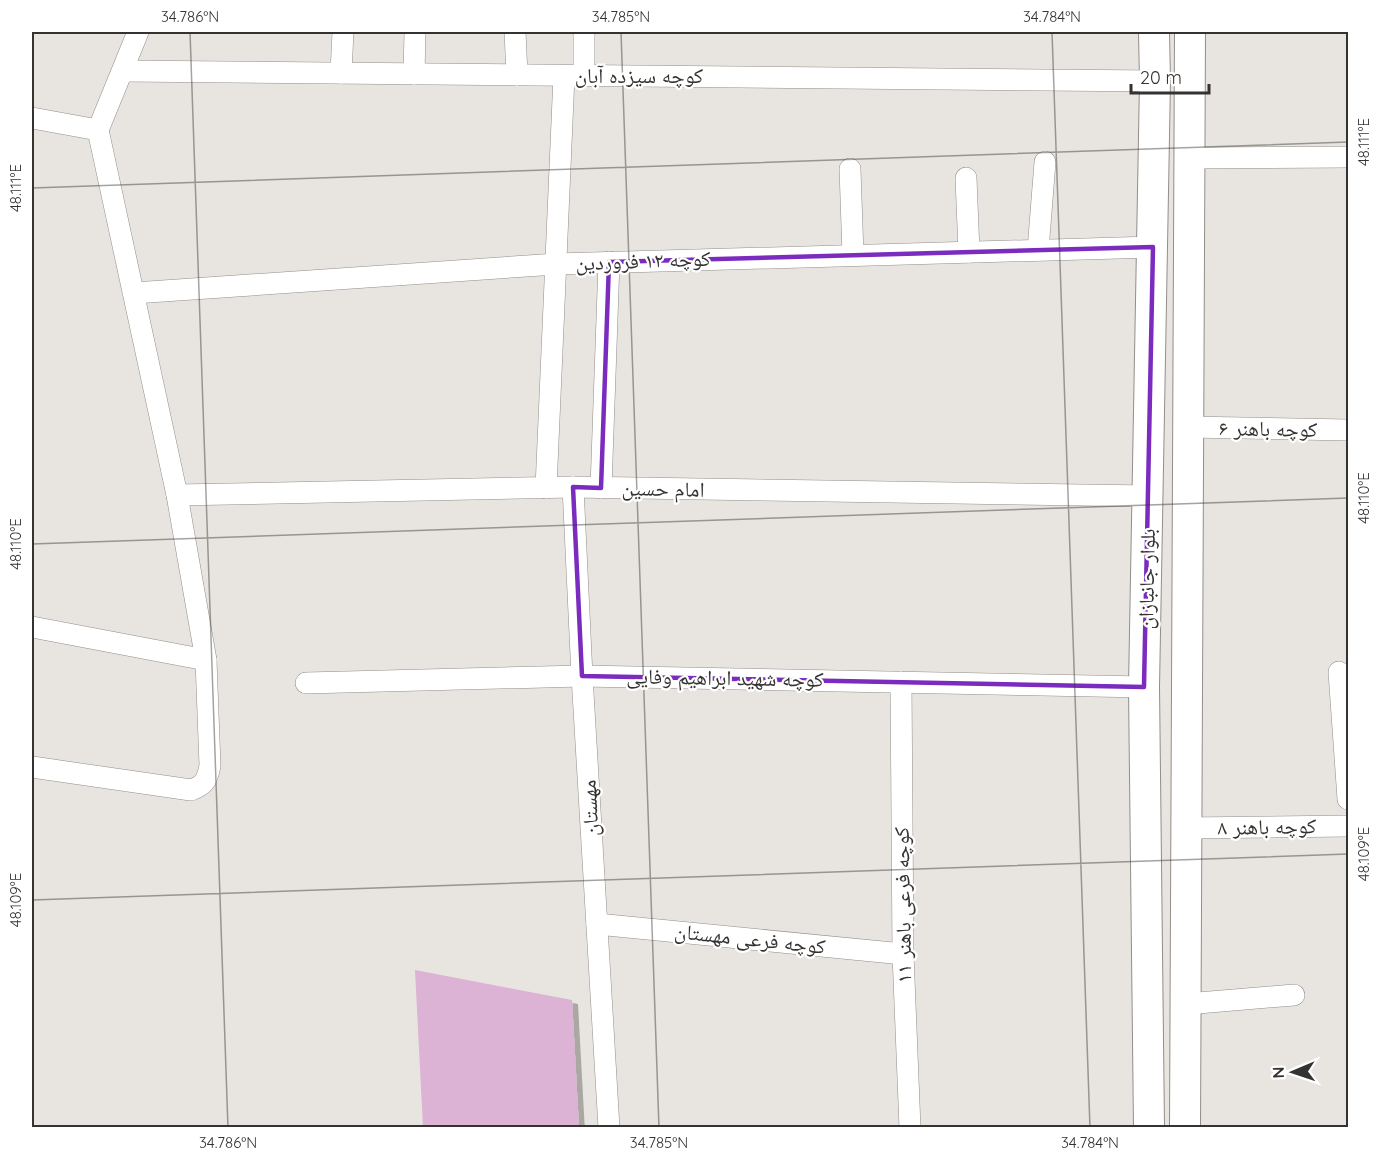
<svg xmlns="http://www.w3.org/2000/svg" width="1380" height="1159" font-family="Quicksand,'Noto Naskh Arabic',sans-serif">
	<style>
		.building { fill: #dcb3d4; filter: url(#shadow) }
		.lines { fill: none; stroke-linecap: round; stroke-linejoin: round }
		.minor-casing { stroke: #928e8a; stroke-width: 22 }
		.secondary-casing { stroke: #928e8a; stroke-width: 32 }
		.minor { stroke: #fff; stroke-width: 21 }
		.secondary { stroke: #fff; stroke-width: 30 }
		.marked { fill: none; stroke: #7b2cbf; stroke-width: 4.5; stroke-linejoin: round }
		.ticks { fill: none; stroke: #343331; stroke-width: 1.5; stroke-opacity: 0.45 }
		.labels { text-anchor: middle; stroke-width: 4.5; stroke-linejoin: round; paint-order: stroke }
		.street-label { font-size: 21px; fill: #343331; stroke: #fff }
		.neatline { fill: none; stroke: #343331; stroke-width: 2 }
		.ticks-label { font-size: 15px; text-anchor: middle; fill: #343331 }
	</style>
	<defs>
		<filter id="shadow"><feDropShadow dx="6" dy="4" stdDeviation="0" flood-color="#0004"/></filter>
	</defs>
	<rect width="100%" height="100%" fill="#e8e5e0"/>
	<!-- building -->
	<path class="building" d="M415,970L572,1000L579,1128H423Z"/>
	<g class="lines">
		<defs>
			<g id="minor">
				<path d="M515,32L517,75"/>
				<path d="M584,32V76"/>
				<path d="M123,71L1155,81"/>
				<path d="M341,73L343,32"/>
				<path d="M414,74L415,32"/>
				<path d="M32,118L98,130"/>
				<path d="M98,130L138,32"/>
				<path d="M1189,158L1348,157"/>
				<path d="M850,169L853,255"/>
				<path d="M966,178L969,252"/>
				<path d="M1038,250L1045,162"/>
				<path d="M134,293L556,264L1153,247"/>
				<path d="M1187,427L1348,430"/>
				<path d="M573,487L582,676L609,1128"/>
				<path d="M546,488L564,76"/>
				<path d="M601,488L609,262"/>
				<path d="M177,495L573,487L1149,496"/>
				<path d="M32,627L206,660"/>
				<path d="M1339,672L1348,799"/>
				<path d="M901,682L903,954L910,1128"/>
				<path d="M306,683L582,676L1144,687"/>
				<path d="M32,767L191,790C205,785 207,780 210,766L206,660L177,495L98,130"/>
				<path d="M1186,828L1348,826"/>
				<path d="M597,924L903,954"/>
				<path d="M1186,1004L1294,995"/>
			</g>
			<g id="secondary">
				<path d="M1149,1128L1144,687L1155,81L1154,32"/>
				<path d="M1185,1128L1190,32"/>
			</g>
		</defs>
		<!-- minor casing -->
		<use href="#minor" class="minor-casing"/>
		<!-- secondary casing -->
		<use href="#secondary" class="secondary-casing"/>
		<!-- minor -->
		<use href="#minor" class="minor"/>
		<!-- secondary -->
		<use href="#secondary" class="secondary"/>
	</g>
	<!-- marked area -->
	<path class="marked" d="M1153,247L1144,687L582,676L573,487L601,488L609,262Z"/>
	<!-- ticks -->
	<path class="ticks" d="M190,32L228,1128M621,32L659,1128M1052,32L1090,1128M32,188L1348,142M32,544L1348,498M32,900L1348,854"/>
	<g class="labels">
		<!-- street labels -->
		<g class="street-label">
			<text x="639" y="83">کوچه سیزده آبان</text>
			<text transform="translate(643 261) rotate(-2)" y="7">کوچه ۱۲ فروردین</text>
			<text transform="translate(1268 429) rotate(1)" y="7">کوچه باهنر ۶</text>
			<text transform="translate(663 489) rotate(1)" y="7">امام حسین</text>
			<text transform="translate(1147 579) rotate(-89)" y="7">بلوار جانبازان</text>
			<text transform="translate(725 678) rotate(1)" y="7">کوچه شهید ابراهیم وفایی</text>
			<text transform="translate(590 808) rotate(-93)" y="7">مهستان</text>
			<text transform="translate(1267 827) rotate(-1)" y="7">کوچه باهنر ۸</text>
			<text transform="translate(903 905) rotate(-91)" y="7">کوچه فرعی باهنر ۱۱</text>
			<text transform="translate(750 939) rotate(6)" y="7">کوچه فرعی مهستان</text>
		</g>
	</g>
	<!-- border -->
	<rect width="1380" height="1159" fill="none" stroke="#ffffff" stroke-width="66"/>
	<!-- north arrow -->
	<g transform="translate(1293 1072) rotate(268)" stroke="#ffffff" stroke-width="4.5" paint-order="stroke">
	<path d="M0-4.5L10 22L0 15L-10 22Z" fill="#343331"/>
	<text y="-9" font-size="16" font-weight="bold" text-anchor="middle" fill="#343331">N</text>
	</g>
	<!-- scale -->
	<path d="M1131 84v9h78v-9" fill="none" stroke="#343331" stroke-width="3"/>
	<text x="1140" y="84" font-size="18" fill="#343331" stroke="#ffffff" stroke-width="4.5" paint-order="stroke">20 m</text>
	<rect x="33" y="33" width="1314" height="1093" class="neatline"/>
	<g class="ticks-label">
		<text x="190" y="22">34.786°N</text>
		<text x="621" y="22">34.785°N</text>
		<text x="1052" y="22">34.784°N</text>
		<text transform="translate(1364 142) rotate(-90)" y="5">48.111°E</text>
		<text transform="translate(16 188) rotate(-90)" y="5">48.111°E</text>
		<text transform="translate(1364 498) rotate(-90)" y="5">48.110°E</text>
		<text transform="translate(16 544) rotate(-90)" y="5">48.110°E</text>
		<text transform="translate(1364 854) rotate(-90)" y="5">48.109°E</text>
		<text transform="translate(16 900) rotate(-90)" y="5">48.109°E</text>
		<text x="228" y="1148">34.786°N</text>
		<text x="659" y="1148">34.785°N</text>
		<text x="1090" y="1148">34.784°N</text>
	</g>
</svg>
